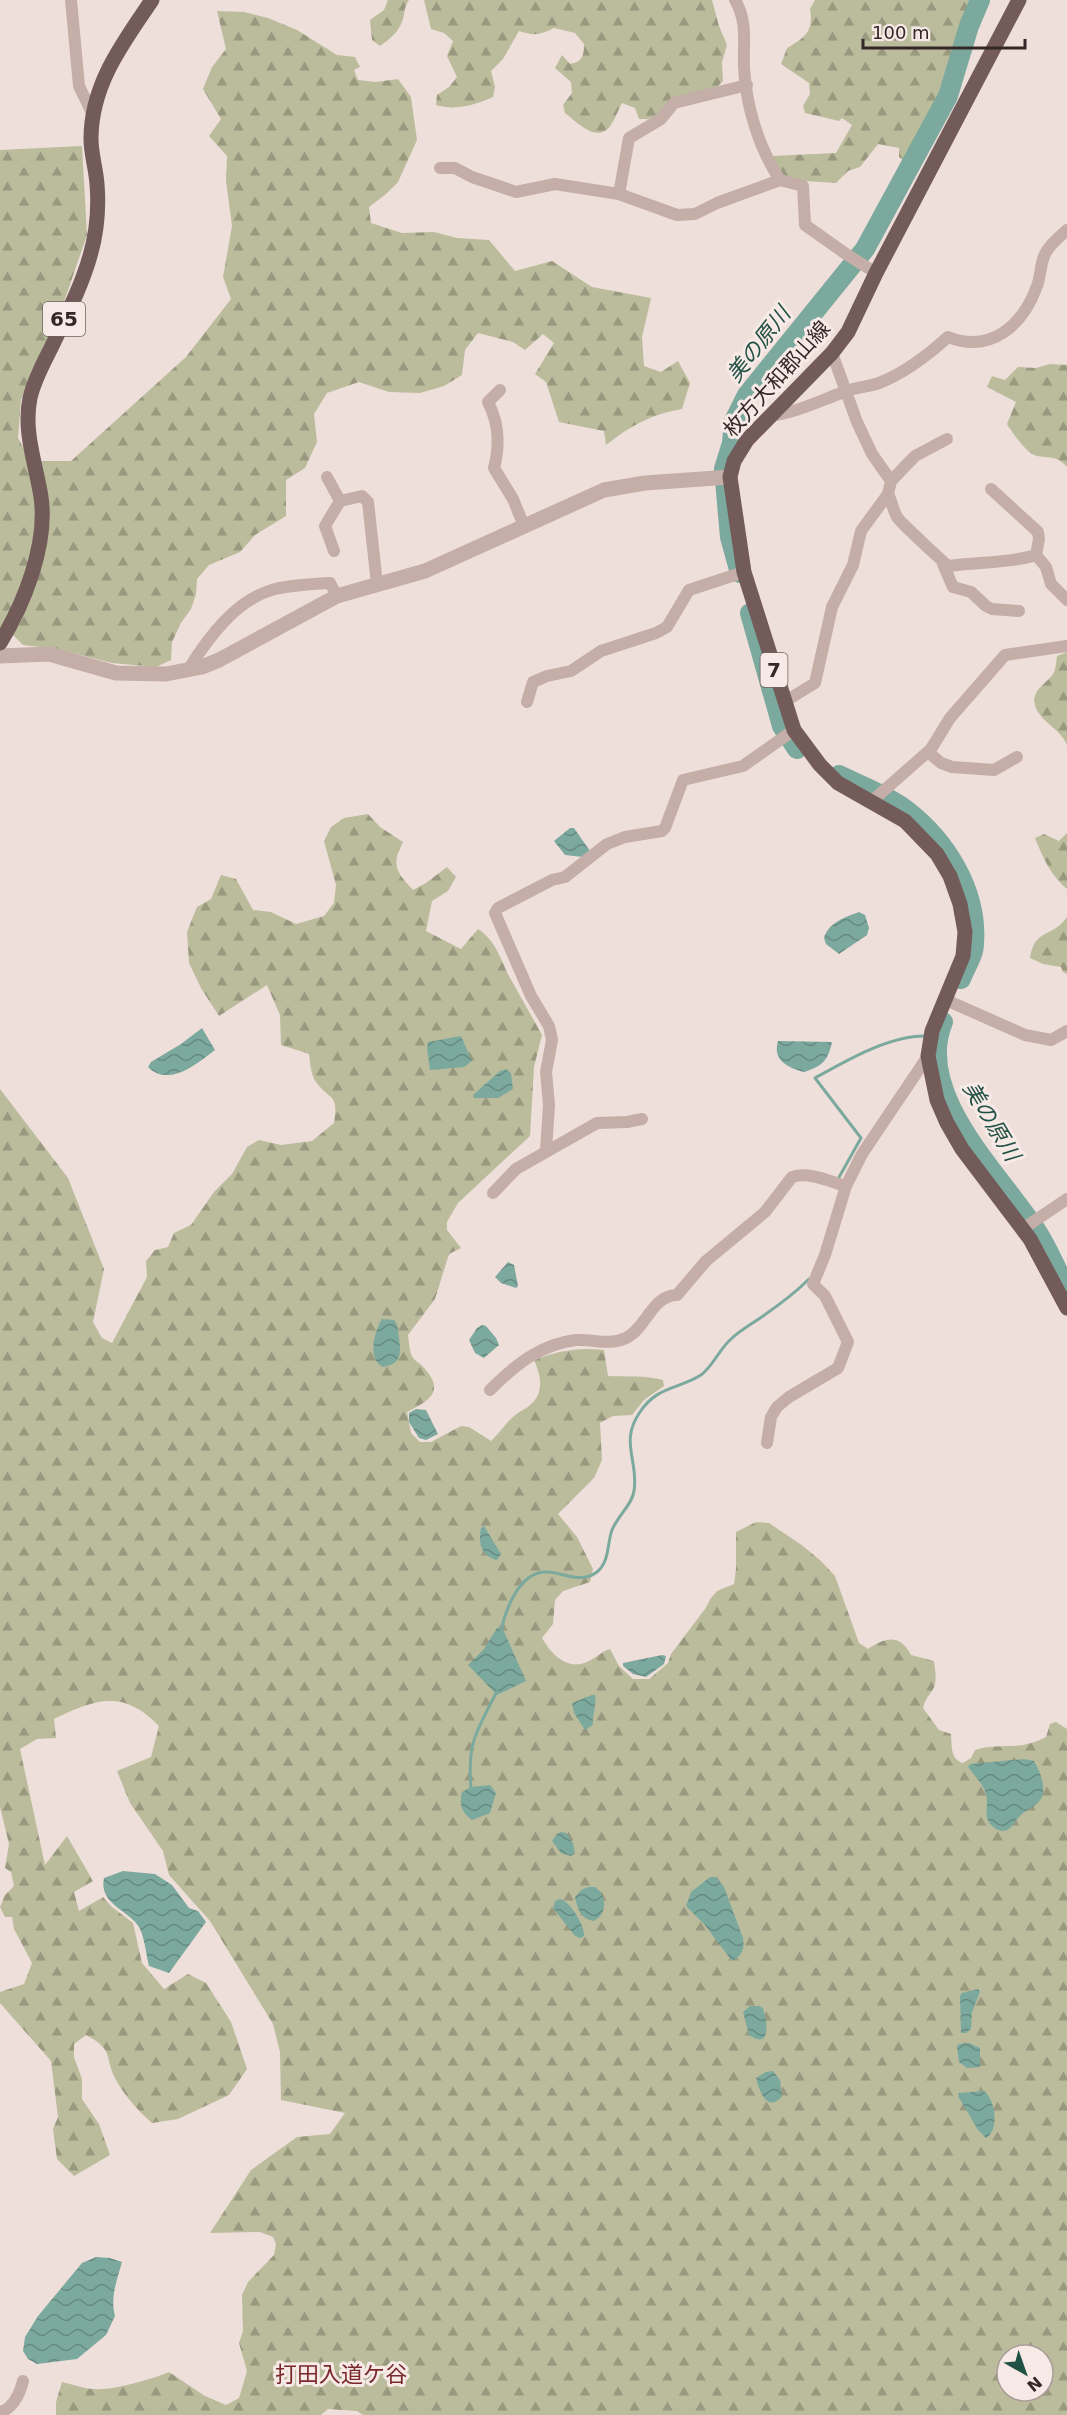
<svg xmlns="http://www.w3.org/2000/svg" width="1067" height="2415" font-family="'DejaVu Sans','Noto Sans JP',sans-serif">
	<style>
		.forest { fill: url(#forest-firs); fill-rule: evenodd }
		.water { fill: url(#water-waves) }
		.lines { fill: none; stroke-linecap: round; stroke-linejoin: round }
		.stream { stroke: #7ca99e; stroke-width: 3 }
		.river { stroke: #7ca99e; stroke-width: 20 }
		.minor { stroke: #c5ada8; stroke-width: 12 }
		.tertiary { stroke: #c5ada8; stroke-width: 15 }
		.primary { stroke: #735b5a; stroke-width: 15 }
		.labels { text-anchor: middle; stroke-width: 6; stroke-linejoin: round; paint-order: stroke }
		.shield { fill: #f7eae6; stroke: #6e6260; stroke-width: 1.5 }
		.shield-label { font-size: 20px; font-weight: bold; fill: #332727 }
		.street-label { font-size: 21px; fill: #332727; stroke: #f7eae6 }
		.water-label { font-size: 22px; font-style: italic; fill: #215045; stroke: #f7eae6 }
		.neighbourhood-label { font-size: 22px; fill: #79292c; stroke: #f7eae6 }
	</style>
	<defs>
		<pattern id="forest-firs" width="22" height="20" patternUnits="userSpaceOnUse" patternTransform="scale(1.5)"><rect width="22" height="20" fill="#babc9c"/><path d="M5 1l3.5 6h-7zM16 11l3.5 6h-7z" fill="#98997f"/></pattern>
		<pattern id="water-waves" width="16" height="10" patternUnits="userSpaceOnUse" patternTransform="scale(1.5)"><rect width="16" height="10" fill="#7ca99e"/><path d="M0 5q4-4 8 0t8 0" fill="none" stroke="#668a81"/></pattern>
	</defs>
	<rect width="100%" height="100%" fill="#efdfda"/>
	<!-- forest -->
	<g class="forest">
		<path d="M388,0H409C404,7 405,12 403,19C399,32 390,39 380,46L372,40L370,20L384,10Z"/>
		<path d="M424,0H712L719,26L727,45L722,62L723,81L714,90L648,119H639L635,108L622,103C618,110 615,119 611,125C597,145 576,121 565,113L563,105L572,93L571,82L555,68L562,55L570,64C582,62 584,56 584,44L575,33L554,28C541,35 533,36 519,31L503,59L491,71L495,87L493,97C476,105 454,111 436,105L437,95L449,87L457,77L447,56L453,41L444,33L431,29Z"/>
		<path d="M815,0H975L952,76L940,106L908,163L899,157V148L878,144L860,167L848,171L836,183L790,180L783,176L771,156L836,153L852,125L842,118L839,121L805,113L803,106L810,94L809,83L781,64L787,48C805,38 814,31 810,9Z"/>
		<path d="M217,11L244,12L268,18L297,30L337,55L355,57L360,67L354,70L358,80L376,82L398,79L411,97L417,140L398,182L386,194L369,207L371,223L402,233L434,232L457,238L489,240L515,271L552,261L592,287L651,298L642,337L644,366L661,372L678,361L690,383L682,409C652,414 630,426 606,445L604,431L559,422L546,382L535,374L554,343L543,334L525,350L513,342L478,333L465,350L462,375L444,386L420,393L389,392L359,382L327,393L314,414L317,442L305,468L286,480V516L255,535L240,552L209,565L197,579L196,594L191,609L181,623L172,642L171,660L156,667L112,663L57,649L23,645L13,635L0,642V150L82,146L87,235L55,328L32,370L21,400L18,438L31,461H71L186,357L231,299L223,277L232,226L226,181L227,156L209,136L221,119L203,89L212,67L226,49Z"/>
		<path d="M1050,364L1067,365V467C1054,452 1047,461 1032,454C1025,450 1011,431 1007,424L1016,402L987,387L992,376L1005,380L1018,367L1036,368Z"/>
		<path d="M1067,652V745C1061,727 1030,718 1035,696C1037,687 1048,682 1053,674C1056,670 1056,662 1057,656Z"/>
		<path d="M368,814L380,827L403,842C391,865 396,872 413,890L426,883L447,867L456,877L448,891L432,901L426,931L461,949L478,929C496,941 500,958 509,976C520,996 531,1015 542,1035L534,1067L530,1136L458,1203L447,1222V1230L461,1248L449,1254L435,1299L408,1335C409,1341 409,1348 411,1354C413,1360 420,1363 424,1368C446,1392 428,1401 407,1412L411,1433L420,1442H431L461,1426L469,1427L491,1441C500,1433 505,1424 513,1417C519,1411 527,1409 532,1403C545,1391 540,1374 534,1360C558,1351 578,1347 604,1350L608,1376C626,1377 646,1375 663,1380L664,1386L644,1400L632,1415L613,1416L600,1423L602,1460L594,1478L558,1514L577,1537L593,1569L590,1582L563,1591L555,1600L553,1624L542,1638C551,1654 568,1672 589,1661C597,1657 601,1652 610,1649L619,1666L633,1679H649L668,1663L671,1654L705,1609L711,1598L717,1591L734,1584L736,1569V1532L756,1522L769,1523L803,1546L821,1561L835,1576L859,1643L868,1649C886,1637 900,1634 911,1655L934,1661C935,1671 938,1683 932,1691C927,1698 925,1700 923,1708L939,1730L951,1734C952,1746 950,1759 963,1763L971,1758L975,1750C1000,1742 1018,1752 1046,1737L1050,1724L1056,1722L1067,1729V2415H363L357,2411L328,2409L321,2415H56V2402L62,2382C72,2384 84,2389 94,2389C111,2391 153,2379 169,2372L205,2396L226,2405L239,2398L247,2371L239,2343L243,2331L242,2295L248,2282L274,2255L276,2244L273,2237L260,2232L210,2233L251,2170L297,2137L330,2134L345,2113L281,2100L280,2052L273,2024L210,1921L169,1875L163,1851L130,1803L117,1771L151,1757L159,1726C123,1689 96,1699 54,1719L56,1738L37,1739L20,1749L45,1865L67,1836L93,1881L74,1892L79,1911L103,1897L112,1907L133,1923L142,1963L164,1989L188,1974L206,1983L231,2022L247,2069L229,2095L178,2119L152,2123C138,2111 125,2096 116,2080C103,2056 116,2051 86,2035L74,2044V2057L82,2079V2099L99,2124L110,2155L74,2176L57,2159L53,2129L58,2117L51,2061L0,2003V1992L24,1984L32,1963L14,1929L12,1917H5L0,1907L5,1895L14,1886L11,1872L5,1868L9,1844L0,1807V1089L68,1178L104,1269L93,1322L102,1338L112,1343L147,1277L146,1261L155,1250L168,1247L174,1233L191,1225L214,1192L232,1174L247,1147L259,1140L281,1145L312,1141L334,1123C339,1093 330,1101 316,1082C311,1076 310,1062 309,1054L281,1045L280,1015L267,985L219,1016L201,988L189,963L187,932L197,907L211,899L221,875L236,879L253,910L271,912L296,924L324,916L334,903L336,885L324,841L331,827L344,818ZM1007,2355H1043V2391H1007Z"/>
		<path d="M1067,833V889C1051,876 1043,858 1035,838L1044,834L1059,841Z"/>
		<path d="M1067,917V974L1063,972L1061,967L1043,964L1030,958C1035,927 1052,939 1067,917Z"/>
	</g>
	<!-- water -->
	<g class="water">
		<path d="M570,828H574L590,851L583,857L565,855L554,841Z"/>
		<path d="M859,912L865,915L869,928L867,935L839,954L826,944L824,938C828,923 845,917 859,912Z"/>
		<path d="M202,1028L215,1050C198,1063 169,1088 148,1067L151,1062L181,1044Z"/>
		<path d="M461,1036L472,1061L464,1067L430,1070L427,1048L428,1042Z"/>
		<path d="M778,1041L832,1042C828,1061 822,1066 804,1072C788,1068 772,1060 778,1041Z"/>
		<path d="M506,1069L511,1073L513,1089L498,1098H474L473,1095L500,1071Z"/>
		<path d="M508,1262L514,1265L518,1286L516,1288L501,1283L495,1277Z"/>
		<path d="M382,1319L394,1320C399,1326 398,1330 399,1338C401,1353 402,1364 383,1367C367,1359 374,1332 382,1319Z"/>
		<path d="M482,1325L486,1326L496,1338L499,1345L484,1358L475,1353L469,1340L477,1328Z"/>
		<path d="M416,1409L426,1410L438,1434L426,1440L419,1438L409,1422V1413Z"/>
		<path d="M484,1526L501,1554L497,1560C481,1556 478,1543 481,1528Z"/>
		<path d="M502,1627L526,1681L497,1695L468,1665L484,1649L497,1628Z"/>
		<path d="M662,1655L666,1656L664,1664L646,1677L633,1674L623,1666V1663Z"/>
		<path d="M592,1695H595C597,1704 592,1715 593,1725L585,1730L574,1713L572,1703Z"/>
		<path d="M1024,1759L1034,1761C1040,1772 1046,1785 1042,1797C1038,1806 1027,1809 1021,1815C1015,1820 1012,1830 1004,1831C999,1831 995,1829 991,1825C983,1816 989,1805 986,1794C983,1783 974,1776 968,1767L970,1764Z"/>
		<path d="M490,1785L496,1793L490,1813L472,1820C461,1812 459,1804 462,1792L471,1787Z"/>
		<path d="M561,1832L566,1833L573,1843L575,1853L571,1856L561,1853L552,1841L557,1834Z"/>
		<path d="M123,1871L155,1874L172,1885L189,1908L198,1911L206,1922L169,1973L149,1966C146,1954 145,1940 140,1929C132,1911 98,1905 104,1878Z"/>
		<path d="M710,1877H716L724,1887L743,1938C745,1949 742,1956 732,1961L704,1924L686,1906L691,1892Z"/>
		<path d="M588,1887H595C607,1895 608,1915 593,1921C581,1919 577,1908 575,1897L581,1890Z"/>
		<path d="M560,1899C570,1901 585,1926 584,1936L581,1938L575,1936L553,1908L555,1901Z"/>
		<path d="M978,1989L980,1992L972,2012L971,2029L966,2033H961L960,1996L962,1993Z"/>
		<path d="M750,2006H759L763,2008C767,2020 772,2051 749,2035L743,2012Z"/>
		<path d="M969,2043L980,2048V2067L967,2068L959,2062L957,2046L959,2044Z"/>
		<path d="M773,2071L780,2080L782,2096C768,2114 759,2091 756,2078L766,2072Z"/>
		<path d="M984,2091C995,2099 1000,2130 986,2138L978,2130L958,2096L959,2093Z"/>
		<path d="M96,2257L110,2258L122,2262C117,2280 110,2297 115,2316L106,2335L77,2359L37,2364L28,2359L23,2351L25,2337L38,2316L82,2263Z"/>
	</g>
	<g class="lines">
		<!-- stream -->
		<g class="stream">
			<path d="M838,1179L861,1138L815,1078C847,1060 890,1035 927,1036"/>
			<path d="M501,1631C506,1608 520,1570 548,1572C564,1573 581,1584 597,1572C610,1561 607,1543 612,1530C619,1514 632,1505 634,1491C639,1461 619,1442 640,1412C657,1386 679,1389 701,1375C713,1366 719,1350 730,1340C740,1330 752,1324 763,1316C776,1307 798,1290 809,1279"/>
			<path d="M471,1789C467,1740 477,1732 497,1691"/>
		</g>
		<!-- river -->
		<g class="river">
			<path d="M740,573L730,537L724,469L732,443L734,421L747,395L865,249L948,96L969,26L980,0"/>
			<path d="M750,613L782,726L797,749"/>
			<path d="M839,775C861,786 886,795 905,809C946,840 978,891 974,944C974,955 965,968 961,979"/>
			<path d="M943,1022C913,1094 1000,1174 1036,1230C1048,1248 1057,1270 1067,1291"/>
		</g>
		<!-- minor -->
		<g class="minor">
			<path d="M71,0L79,86L92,113"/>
			<path d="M735,0C748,22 743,42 744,67C746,107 759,148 780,180"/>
			<path d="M440,168H455L472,177L516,192L555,184L619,194L677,215L695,214L717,203L780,180L803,186L805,225L846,254L876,273"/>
			<path d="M619,194L629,138L661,119L674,103L747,85"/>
			<path d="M500,390L488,402C499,423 500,445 494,468L513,499L524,526"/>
			<path d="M769,416C796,413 819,401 844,392C855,387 868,387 879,383C905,373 928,355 948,337C991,354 1023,325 1037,286C1041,276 1040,264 1045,254C1049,245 1059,237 1067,230"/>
			<path d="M327,477L340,501L362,496L368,502L377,584"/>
			<path d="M891,481L915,456L947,439"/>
			<path d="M991,489L1038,532L1039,539L1036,555"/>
			<path d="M888,494C892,502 893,510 897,517C899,521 946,565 949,566C977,562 1011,563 1036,555L1046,567L1051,584L1067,600"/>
			<path d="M334,551L325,526L340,501"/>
			<path d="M943,564L953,587L971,592L986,606L992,609L1019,611"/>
			<path d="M188,670C208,638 236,599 275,589C293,585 312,584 330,583L337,596"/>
			<path d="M527,702L533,682L547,676L571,671L601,651L656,633L667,627L689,590L744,572"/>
			<path d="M784,702L815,683L832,607L853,565L861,531L888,494L891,481L872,454L857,422L832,353"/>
			<path d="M928,752L941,763L952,767L994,770L1017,757"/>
			<path d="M872,801L931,749L950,718L1005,655L1067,646"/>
			<path d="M946,1000L1025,1035L1051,1040L1067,1031"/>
			<path d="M546,1151L549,1105L546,1072L552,1040L549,1026L531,996L495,913L498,908L552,880L565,877L607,844L625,837L662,831L665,828L683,780L743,766L794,730"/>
			<path d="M493,1193L516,1169L597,1123L627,1122L642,1119"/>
			<path d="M1024,1228L1067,1199"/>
			<path d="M490,1390C514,1366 540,1344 576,1340C594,1339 609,1346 626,1338C646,1329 652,1295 677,1295L706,1261L765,1212L792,1177C808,1171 831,1182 846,1186"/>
			<path d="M767,1443L771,1417L777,1407L789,1397L838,1368L848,1342L825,1296L813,1284L825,1255L846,1186L862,1154L928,1056"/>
			<path d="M0,2412C13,2409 20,2393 23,2381"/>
		</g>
		<!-- tertiary -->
		<path class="tertiary" d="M0,656L49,654L116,673L166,674L202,667L219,660L337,596L425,571L604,490L645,483L730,477"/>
		<!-- primary -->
		<g class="primary">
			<path d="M1019,0L876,273L848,332L832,353L747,440L734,461L730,477L744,572L794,730L820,765L838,783L905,821L937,854L950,876L960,904L965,932L963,956L932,1031L928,1056L937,1100L947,1123L962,1149L1030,1239L1067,1308"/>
			<path d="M0,643C24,604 48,544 41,497C36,464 23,432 30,398C34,380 43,364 51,348C65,318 81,288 90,256C97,232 99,208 97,184C96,169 91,154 91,139C91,84 123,43 152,0"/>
		</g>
	</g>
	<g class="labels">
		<!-- shield labels -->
		<g class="shield">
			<rect x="43" y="302" width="42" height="34" rx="4.5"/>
			<rect x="760.5" y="653" width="27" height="34" rx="4.5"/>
		</g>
		<g class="shield-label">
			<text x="64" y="326">65</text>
			<text x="774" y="677">7</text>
		</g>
		<!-- street labels -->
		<g class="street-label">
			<text transform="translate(777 379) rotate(-48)" y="7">枚方大和郡山線</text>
		</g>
		<!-- water labels -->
		<g class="water-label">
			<text transform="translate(758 344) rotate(-52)" y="8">美の原川</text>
			<text transform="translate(992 1121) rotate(59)" y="8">美の原川</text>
		</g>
		<!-- neighbourhood labels -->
		<g class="neighbourhood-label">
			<text x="341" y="2382">打田入道ケ谷</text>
		</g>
	</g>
	<!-- north arrow -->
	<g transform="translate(1025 2373) rotate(140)"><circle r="28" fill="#f7eae6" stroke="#a99c9a" stroke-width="1.5"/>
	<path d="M0-4.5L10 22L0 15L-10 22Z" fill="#215045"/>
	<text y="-9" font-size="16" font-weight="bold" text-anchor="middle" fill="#332727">N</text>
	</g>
	<!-- scale -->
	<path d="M863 39v9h162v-9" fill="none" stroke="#332727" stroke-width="3"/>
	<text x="872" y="39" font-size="18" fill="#332727" stroke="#f7eae6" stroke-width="4.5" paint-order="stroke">100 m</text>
</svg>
